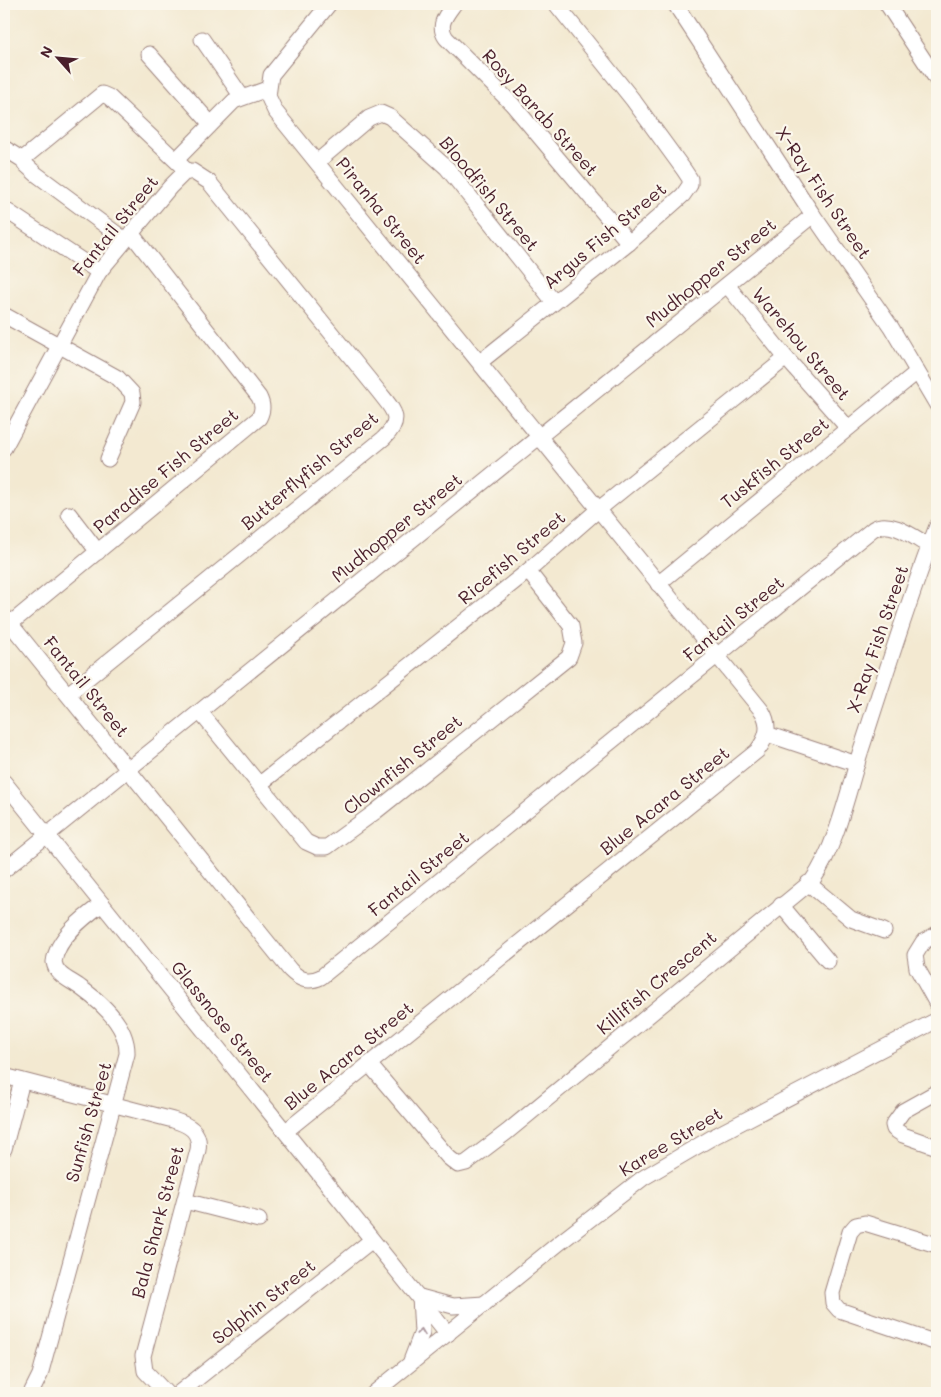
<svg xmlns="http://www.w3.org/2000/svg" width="941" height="1397" font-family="Mali,sans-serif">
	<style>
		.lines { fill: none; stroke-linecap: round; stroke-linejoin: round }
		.minor-casing { stroke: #9e847e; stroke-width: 17 }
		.minor { stroke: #fff; stroke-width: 15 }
		.oneway { stroke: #ae9aa0 }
		.labels { text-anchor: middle; stroke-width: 4.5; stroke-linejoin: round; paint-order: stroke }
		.street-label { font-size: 18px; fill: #4a1f2b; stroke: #fbf7ec }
	</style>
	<rect width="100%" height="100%" fill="#fbf7ec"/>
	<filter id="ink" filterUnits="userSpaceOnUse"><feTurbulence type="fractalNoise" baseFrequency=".02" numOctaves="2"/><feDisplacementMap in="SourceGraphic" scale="10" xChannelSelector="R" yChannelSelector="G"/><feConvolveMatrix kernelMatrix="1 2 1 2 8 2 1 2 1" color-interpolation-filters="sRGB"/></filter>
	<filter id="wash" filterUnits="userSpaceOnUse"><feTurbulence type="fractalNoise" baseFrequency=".0096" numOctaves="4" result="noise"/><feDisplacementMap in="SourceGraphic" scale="20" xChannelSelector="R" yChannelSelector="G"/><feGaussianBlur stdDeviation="1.12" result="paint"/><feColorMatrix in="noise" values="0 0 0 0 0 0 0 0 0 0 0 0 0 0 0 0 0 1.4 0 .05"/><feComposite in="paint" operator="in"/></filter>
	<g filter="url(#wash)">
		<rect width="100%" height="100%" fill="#f3e9d1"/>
	</g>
	<g filter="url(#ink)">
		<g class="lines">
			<defs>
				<g id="minor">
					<path d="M454,4C446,15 437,25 446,38L512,104L629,243"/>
					<path d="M675,4L813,215L891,327L937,405"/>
					<path d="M887,4L937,80"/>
					<path d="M202,39L242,97"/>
					<path d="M149,54L210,123"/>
					<path d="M4,148L23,160"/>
					<path d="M176,160L234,101L267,89"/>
					<path d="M317,162L369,118L381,113L390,117L447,168L554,302"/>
					<path d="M4,209L99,272"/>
					<path d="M125,240L36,174L25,164L24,158L102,94L109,97L188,172"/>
					<path d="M727,285L786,358L848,428"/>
					<path d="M4,315L118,378L132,393L133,402L108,459"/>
					<path d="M480,362L629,243L683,195L690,185V179L684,170L633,100L556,4"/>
					<path d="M4,448L99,272L170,187L184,173L192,171L209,182L379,392C393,410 404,418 384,438L68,694"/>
					<path d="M69,514L98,552"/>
					<path d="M658,584L917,372"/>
					<path d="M4,616L290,970C300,980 308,983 321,977L873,529C890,518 915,538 929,546"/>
					<path d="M10,624L259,418C263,410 263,405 259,397L131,233"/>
					<path d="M200,712L306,842L317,847H327L375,812L569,657L574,643L571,626L528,571"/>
					<path d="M767,734L857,764"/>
					<path d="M4,782L448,1334"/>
					<path d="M260,784L528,571L599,509L786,358"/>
					<path d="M4,870L813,215"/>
					<path d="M808,883L851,919L884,931"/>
					<path d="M781,905L828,961"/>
					<path d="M937,934L923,942L915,955L917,968L937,1004"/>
					<path d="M369,1064L448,1157L458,1165L466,1163L507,1132L812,881C836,847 848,792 860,753C885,677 908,600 937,526"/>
					<path d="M4,1076L173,1120C189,1125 201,1131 198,1150L143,1356L145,1371L166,1393"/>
					<path d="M937,1092L903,1111L893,1125L894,1129L903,1135L937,1147"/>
					<path d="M286,1131L757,751C767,738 771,726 762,711L275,111L268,96L271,75L329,4"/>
					<path d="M4,1149L22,1081"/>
					<path d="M185,1201L259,1220"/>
					<path d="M937,1245L865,1223L856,1225L850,1232L832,1293L833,1303L839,1310L937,1343"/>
					<path d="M420,1297L453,1306L484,1304"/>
					<path d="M411,1361L422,1332L420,1297"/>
					<path d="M31,1393L40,1375L127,1054C128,1027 102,1003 81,988C71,980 56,976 54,962C57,938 84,917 102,904"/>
					<path d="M179,1393L372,1240"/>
					<path d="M374,1393L558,1244L643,1178L713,1137L937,1020"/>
				</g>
			</defs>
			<!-- minor casing -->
			<use href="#minor" class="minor-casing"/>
			<!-- minor -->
			<use href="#minor" class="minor"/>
		</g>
		<!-- one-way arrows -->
		<defs><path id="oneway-chevron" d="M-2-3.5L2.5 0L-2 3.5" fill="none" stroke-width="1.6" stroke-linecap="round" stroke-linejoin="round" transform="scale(1.25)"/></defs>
		<use class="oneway" href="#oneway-chevron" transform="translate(421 1332) rotate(-82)"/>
	</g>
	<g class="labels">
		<!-- street labels -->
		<g class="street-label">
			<text transform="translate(540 113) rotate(48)" y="6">Rosy Barab Street</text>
			<text transform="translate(823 193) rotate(56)" y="6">X-Ray Fish Street</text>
			<text transform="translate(489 194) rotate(50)" y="6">Bloodfish Street</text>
			<text transform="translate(381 211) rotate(51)" y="6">Piranha Street</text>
			<text transform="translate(116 226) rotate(-51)" y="6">Fantail Street</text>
			<text transform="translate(605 236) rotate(-40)" y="6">Argus Fish Street</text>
			<text transform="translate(711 273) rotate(-39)" y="6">Mudhopper Street</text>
			<text transform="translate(801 344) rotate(50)" y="6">Warehou Street</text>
			<text transform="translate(775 463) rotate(-39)" y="6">Tuskfish Street</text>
			<text transform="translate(166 471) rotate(-40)" y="6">Paradise Fish Street</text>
			<text transform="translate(310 471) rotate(-40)" y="6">Butterflyfish Street</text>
			<text transform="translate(397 528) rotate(-39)" y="6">Mudhopper Street</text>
			<text transform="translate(512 558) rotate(-40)" y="6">Ricefish Street</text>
			<text transform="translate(734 619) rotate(-39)" y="6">Fantail Street</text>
			<text transform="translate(878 639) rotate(-71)" y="6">X-Ray Fish Street</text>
			<text transform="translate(86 687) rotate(51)" y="6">Fantail Street</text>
			<text transform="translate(403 765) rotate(-39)" y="6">Clownfish Street</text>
			<text transform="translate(665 801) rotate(-39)" y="6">Blue Acara Street</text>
			<text transform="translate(419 874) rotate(-39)" y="6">Fantail Street</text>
			<text transform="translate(657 983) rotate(-40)" y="6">Killifish Crescent</text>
			<text transform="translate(222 1022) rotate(51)" y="6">Glassnose Street</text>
			<text transform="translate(349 1056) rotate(-39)" y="6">Blue Acara Street</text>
			<text transform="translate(89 1122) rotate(-74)" y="6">Sunfish Street</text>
			<text transform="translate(671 1142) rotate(-31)" y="6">Karee Street</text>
			<text transform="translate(158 1222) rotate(-75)" y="6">Bala Shark Street</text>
			<text transform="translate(264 1302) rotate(-38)" y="6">Solphin Street</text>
		</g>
	</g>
	<!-- margin -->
	<rect width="941" height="1397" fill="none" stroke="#fbf7ec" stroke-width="20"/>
	<!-- north arrow -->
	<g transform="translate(58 58) rotate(297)" stroke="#fbf7ec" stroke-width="4" paint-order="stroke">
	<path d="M0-4L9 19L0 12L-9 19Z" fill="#4a1f2b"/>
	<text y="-8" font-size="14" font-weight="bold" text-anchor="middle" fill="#4a1f2b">N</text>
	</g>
</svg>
